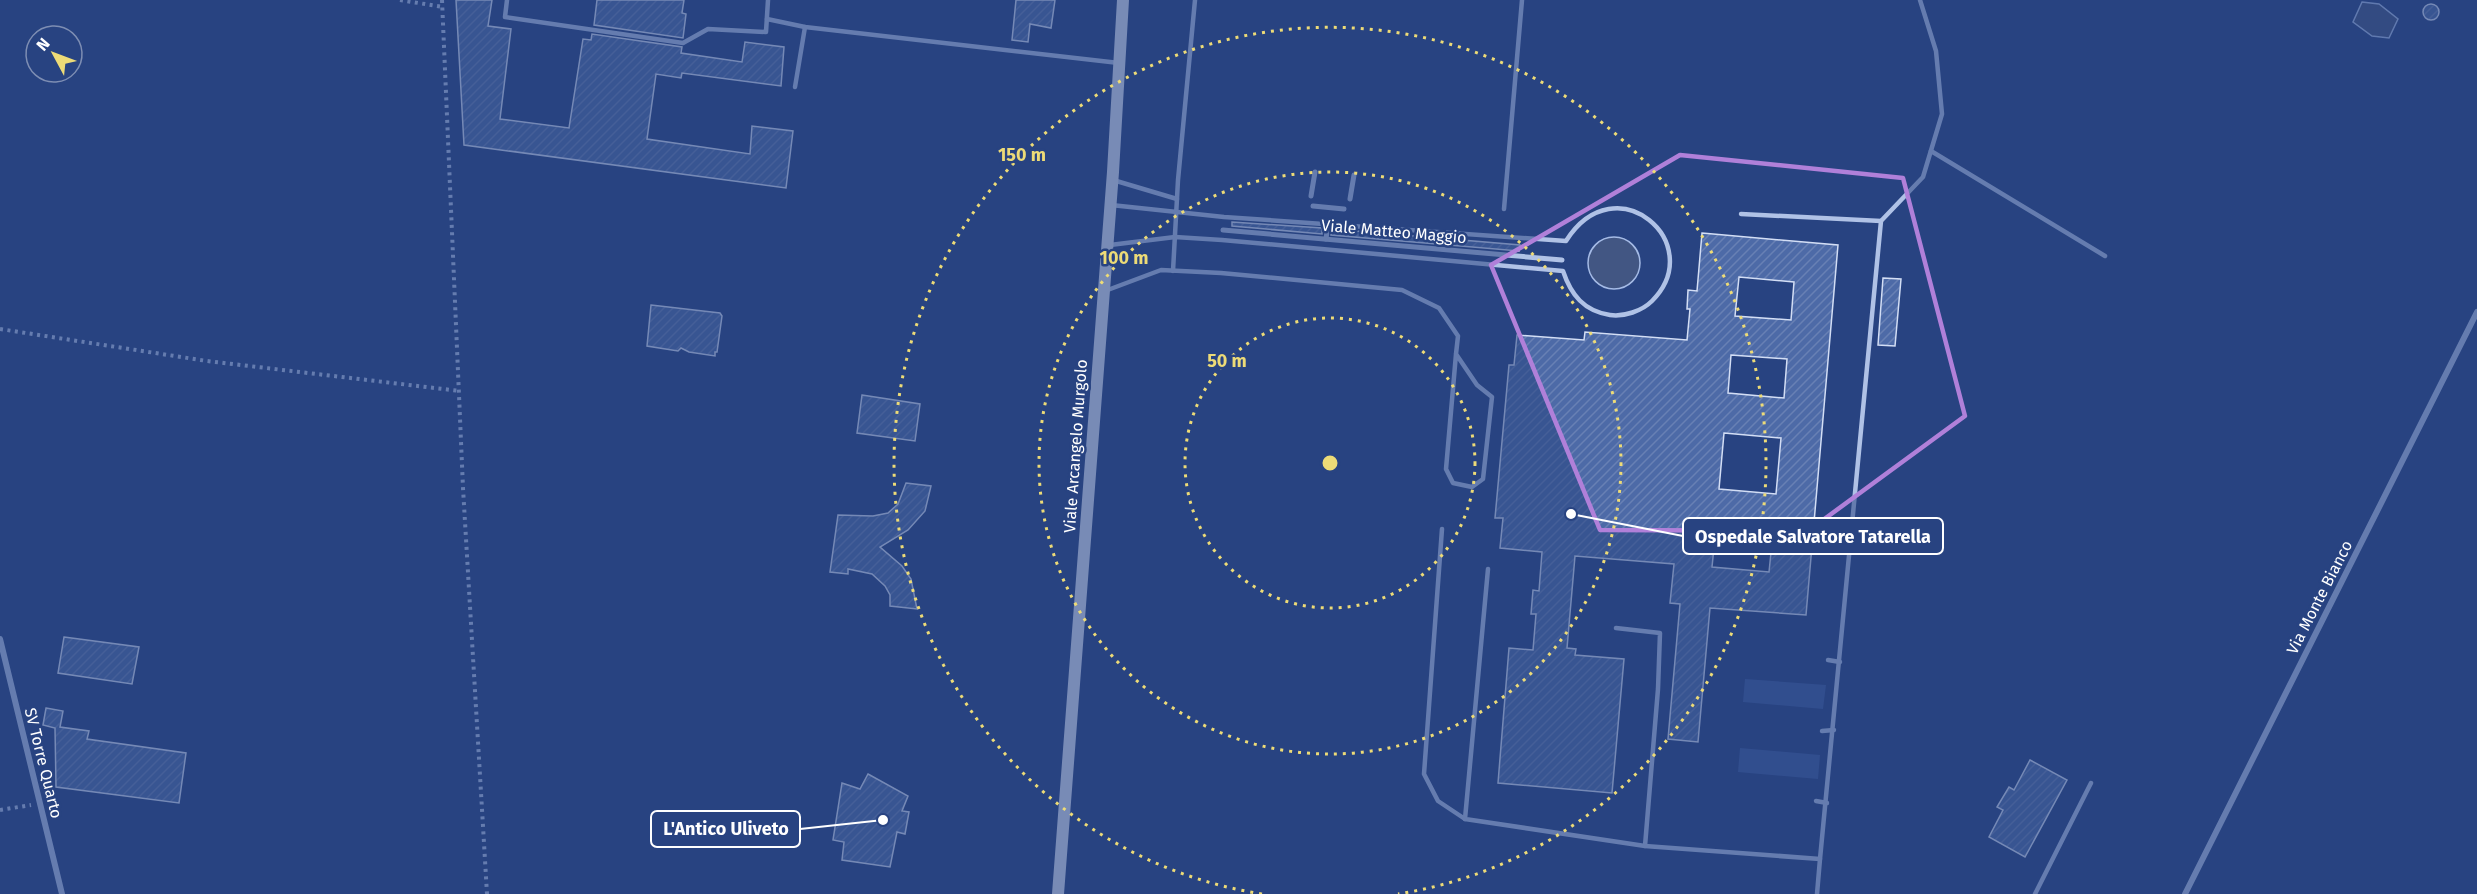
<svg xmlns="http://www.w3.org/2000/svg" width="2477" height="894" font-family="'Fira Sans',sans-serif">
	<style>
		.grass { fill: #3d5b9e }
		.water { fill: #425683; stroke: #a5bbe6; stroke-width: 1.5 }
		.building { fill: url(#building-hatch); stroke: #d3def5; stroke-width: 1.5; fill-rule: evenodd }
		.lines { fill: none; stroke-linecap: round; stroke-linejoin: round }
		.path { stroke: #b0c2e6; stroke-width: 4; stroke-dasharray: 3 4.5; stroke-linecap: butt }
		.service { stroke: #b0c2e6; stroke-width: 4.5 }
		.pedestrian { stroke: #b0c2e6; stroke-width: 5 }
		.minor { stroke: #b0c2e6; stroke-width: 6 }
		.secondary { stroke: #dae2f6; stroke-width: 12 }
		.marked { fill: none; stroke: #b080d9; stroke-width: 4.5; stroke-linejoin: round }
		.ring { fill: none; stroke: #eddb77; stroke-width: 3; stroke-dasharray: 3 6 }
		.labels { text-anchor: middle; stroke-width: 5; stroke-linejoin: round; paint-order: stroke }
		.street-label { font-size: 16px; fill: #fff; stroke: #284381 }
		.centre { fill: #eddb77; stroke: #284381; stroke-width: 3 }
		.ring-label { font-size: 18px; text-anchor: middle; font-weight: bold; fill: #eddb77; stroke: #284381; stroke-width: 5; stroke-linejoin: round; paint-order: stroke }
		.leader { fill: none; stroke: #fff; stroke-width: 2 }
		.callout-dot { fill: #fff; stroke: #284381; stroke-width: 2 }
		.callout { fill: #284381; stroke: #fff; stroke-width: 2 }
		.callout-label { font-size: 18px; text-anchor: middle; font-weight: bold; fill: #fff }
	</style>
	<defs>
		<pattern id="building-hatch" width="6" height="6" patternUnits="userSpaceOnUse" patternTransform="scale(1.5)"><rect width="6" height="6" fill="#4d6aa7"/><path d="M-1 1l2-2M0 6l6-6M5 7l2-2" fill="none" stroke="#6880b4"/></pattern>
	</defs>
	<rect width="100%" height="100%" fill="#284381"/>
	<!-- grass -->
	<g class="grass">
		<path d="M1745,679L1826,685L1823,709L1743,702Z"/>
		<path d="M1740,748L1820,755L1818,779L1738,772Z"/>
	</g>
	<!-- water -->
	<g class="water">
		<path d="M2362,2L2379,4L2398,19L2389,38L2372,36L2353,22Z"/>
		<circle cx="1614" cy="263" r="26"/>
	</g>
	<!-- building -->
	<g class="building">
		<path d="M456,0H492L488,26L511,29L500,119L569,128L583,39L591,40L592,34L682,47L681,53L742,62L745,42L784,47L781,86L682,73L681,78L656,74L647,139L750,154L752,126L793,131L786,188L464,145Z"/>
		<path d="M597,0H684L682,13L686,14L683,38L594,25Z"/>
		<path d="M1016,0H1055L1051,28L1030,24L1028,42L1012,40Z"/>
		<circle cx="2431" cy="12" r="8"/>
		<path d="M1232,222L1322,228V234L1232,226Z"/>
		<path d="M1332,229L1520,245L1519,251L1331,235Z"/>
		<path d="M1702,233L1838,245L1806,615L1710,608L1698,742L1668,739L1680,604L1670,603L1674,564L1575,556L1567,648L1576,649L1575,655L1624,659L1612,793L1498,783L1509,648L1533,650L1536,614H1531L1533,590L1539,591L1542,552L1500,548L1503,518H1495L1509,365H1514L1517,335L1584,340L1585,332L1687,340L1690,309H1687L1688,290L1697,291ZM1739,277L1794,282L1791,320L1735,316ZM1731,355L1787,359L1784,398L1728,393ZM1724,433L1781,438L1776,494L1719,489ZM1716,528L1773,533L1769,572L1712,567Z"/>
		<path d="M1883,278L1901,279L1895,346L1878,345Z"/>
		<path d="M651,305L720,313L722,316L717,352H715V356L689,352L681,348L678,351L647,346Z"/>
		<path d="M862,395L920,404L915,441L857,433Z"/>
		<path d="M906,483L931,486L925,511L908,530L880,547L902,566L911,579L917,609L890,606V595L885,586L872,574L848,569V574L830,572L838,515L873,516L888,513L898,504Z"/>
		<path d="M64,637L139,647L132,684L58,673Z"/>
		<path d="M46,708L63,711L60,727L89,731L87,739L186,753L179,803L56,787L55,728L43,725Z"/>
		<path d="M2030,760L2067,780L2025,857L1989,837L2003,810L1997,807L2009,787L2014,790Z"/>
		<path d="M868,774L908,796L902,811L909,812L905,834L897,832L890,867L842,860L844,842L833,840L842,783L860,789Z"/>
	</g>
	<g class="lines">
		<!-- path -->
		<g class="path">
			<path d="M400,0L443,7"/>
			<path d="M442,0L463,488L487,894"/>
			<path d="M0,329L207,361L460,391"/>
			<path d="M0,810L31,805"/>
		</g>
		<!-- service -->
		<g class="service">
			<path d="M507,0L505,17L683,43L708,29L766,32L768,0"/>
			<path d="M767,19L805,27L1119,63"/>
			<path d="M795,87L805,27"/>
			<path d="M1931,151L2105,256"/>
			<path d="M1113,180L1177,199"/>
			<path d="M1504,209L1522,0"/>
			<path d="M1741,214L1881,221"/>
			<path d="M1110,245L1175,237L1222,240L1563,271C1571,295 1584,311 1610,315C1624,317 1642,311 1652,301C1709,244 1616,162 1566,241L1224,217L1111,205"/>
			<path d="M1173,271L1178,180L1195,0"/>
			<path d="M1105,291L1161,270L1221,273L1402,290L1439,308L1458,336L1456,354L1446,469L1453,483L1472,487L1483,479L1492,397L1477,385L1456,354"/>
			<path d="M1442,529L1424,774L1438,801L1465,819"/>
			<path d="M1488,569L1465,819L1645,846L1820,859L1881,221L1923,177L1942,114L1936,51L1920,0"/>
			<path d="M1616,628L1660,633L1658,689L1645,846"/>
			<path d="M1828,660L1840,662"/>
			<path d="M1822,731L1834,730"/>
			<path d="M1816,801L1827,803"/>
			<path d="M1817,894L1820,859"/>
			<path d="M2035,894L2091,783"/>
		</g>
		<!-- pedestrian -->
		<g class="pedestrian">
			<path d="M1311,196L1315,172"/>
			<path d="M1350,199L1354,175"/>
			<path d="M1313,206L1344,209"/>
			<path d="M1223,230L1562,260"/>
			<path d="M1326,239L1328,224"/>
		</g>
		<!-- minor -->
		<g class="minor">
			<path d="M0,639L62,894"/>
			<path d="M2185,894L2477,312"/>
		</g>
		<!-- secondary -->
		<path class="secondary" d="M1058,894L1113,172L1123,0"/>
	</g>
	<!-- marked area -->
	<path d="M0 0H2477V894H0ZM1680,155L1903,178L1965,416L1808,531L1600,530L1491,265Z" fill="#284381" fill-opacity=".55" fill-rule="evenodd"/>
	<path class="marked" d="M1680,155L1903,178L1965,416L1808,531L1600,530L1491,265Z"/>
	<!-- distance rings -->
	<g class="ring">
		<circle cx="1330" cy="463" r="145"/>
		<circle cx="1330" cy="463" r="291"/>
		<path d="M1262 894A436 436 0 1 1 1398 894"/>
	</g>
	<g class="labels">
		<!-- street labels -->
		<g class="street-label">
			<text transform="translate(1394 231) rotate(5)" y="6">Viale Matteo Maggio</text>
			<text transform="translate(1075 446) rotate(-86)" y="6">Viale Arcangelo Murgolo</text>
			<text transform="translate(2319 597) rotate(-63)" y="6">Via Monte Bianco</text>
			<text transform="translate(44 763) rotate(76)" y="6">SV Torre Quarto</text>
		</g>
	</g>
	<circle cx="1330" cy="463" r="9" class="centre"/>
	<g class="ring-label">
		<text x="1022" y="161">150 m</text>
		<text x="1124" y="264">100 m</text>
		<text x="1227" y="367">50 m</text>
	</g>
	<!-- callouts -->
	<path class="leader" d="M1571 514L1683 536M883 820L800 829"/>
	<g class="callout-dot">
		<circle cx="1571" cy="514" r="6"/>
		<circle cx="883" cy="820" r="6"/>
	</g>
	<g class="callout">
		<rect x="1683" y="518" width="260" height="36" rx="6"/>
		<rect x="651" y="811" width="149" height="36" rx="6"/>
	</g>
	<g class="callout-label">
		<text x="1813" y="543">Ospedale Salvatore Tatarella</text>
		<text x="726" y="835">L'Antico Uliveto</text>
	</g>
	<!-- north arrow -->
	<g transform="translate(54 54) rotate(311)"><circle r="28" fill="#284381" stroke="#7e8eb3" stroke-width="1.5"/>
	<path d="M0-4.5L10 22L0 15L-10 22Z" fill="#eddb77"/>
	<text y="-9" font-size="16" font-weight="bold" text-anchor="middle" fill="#ffffff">N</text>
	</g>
</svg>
